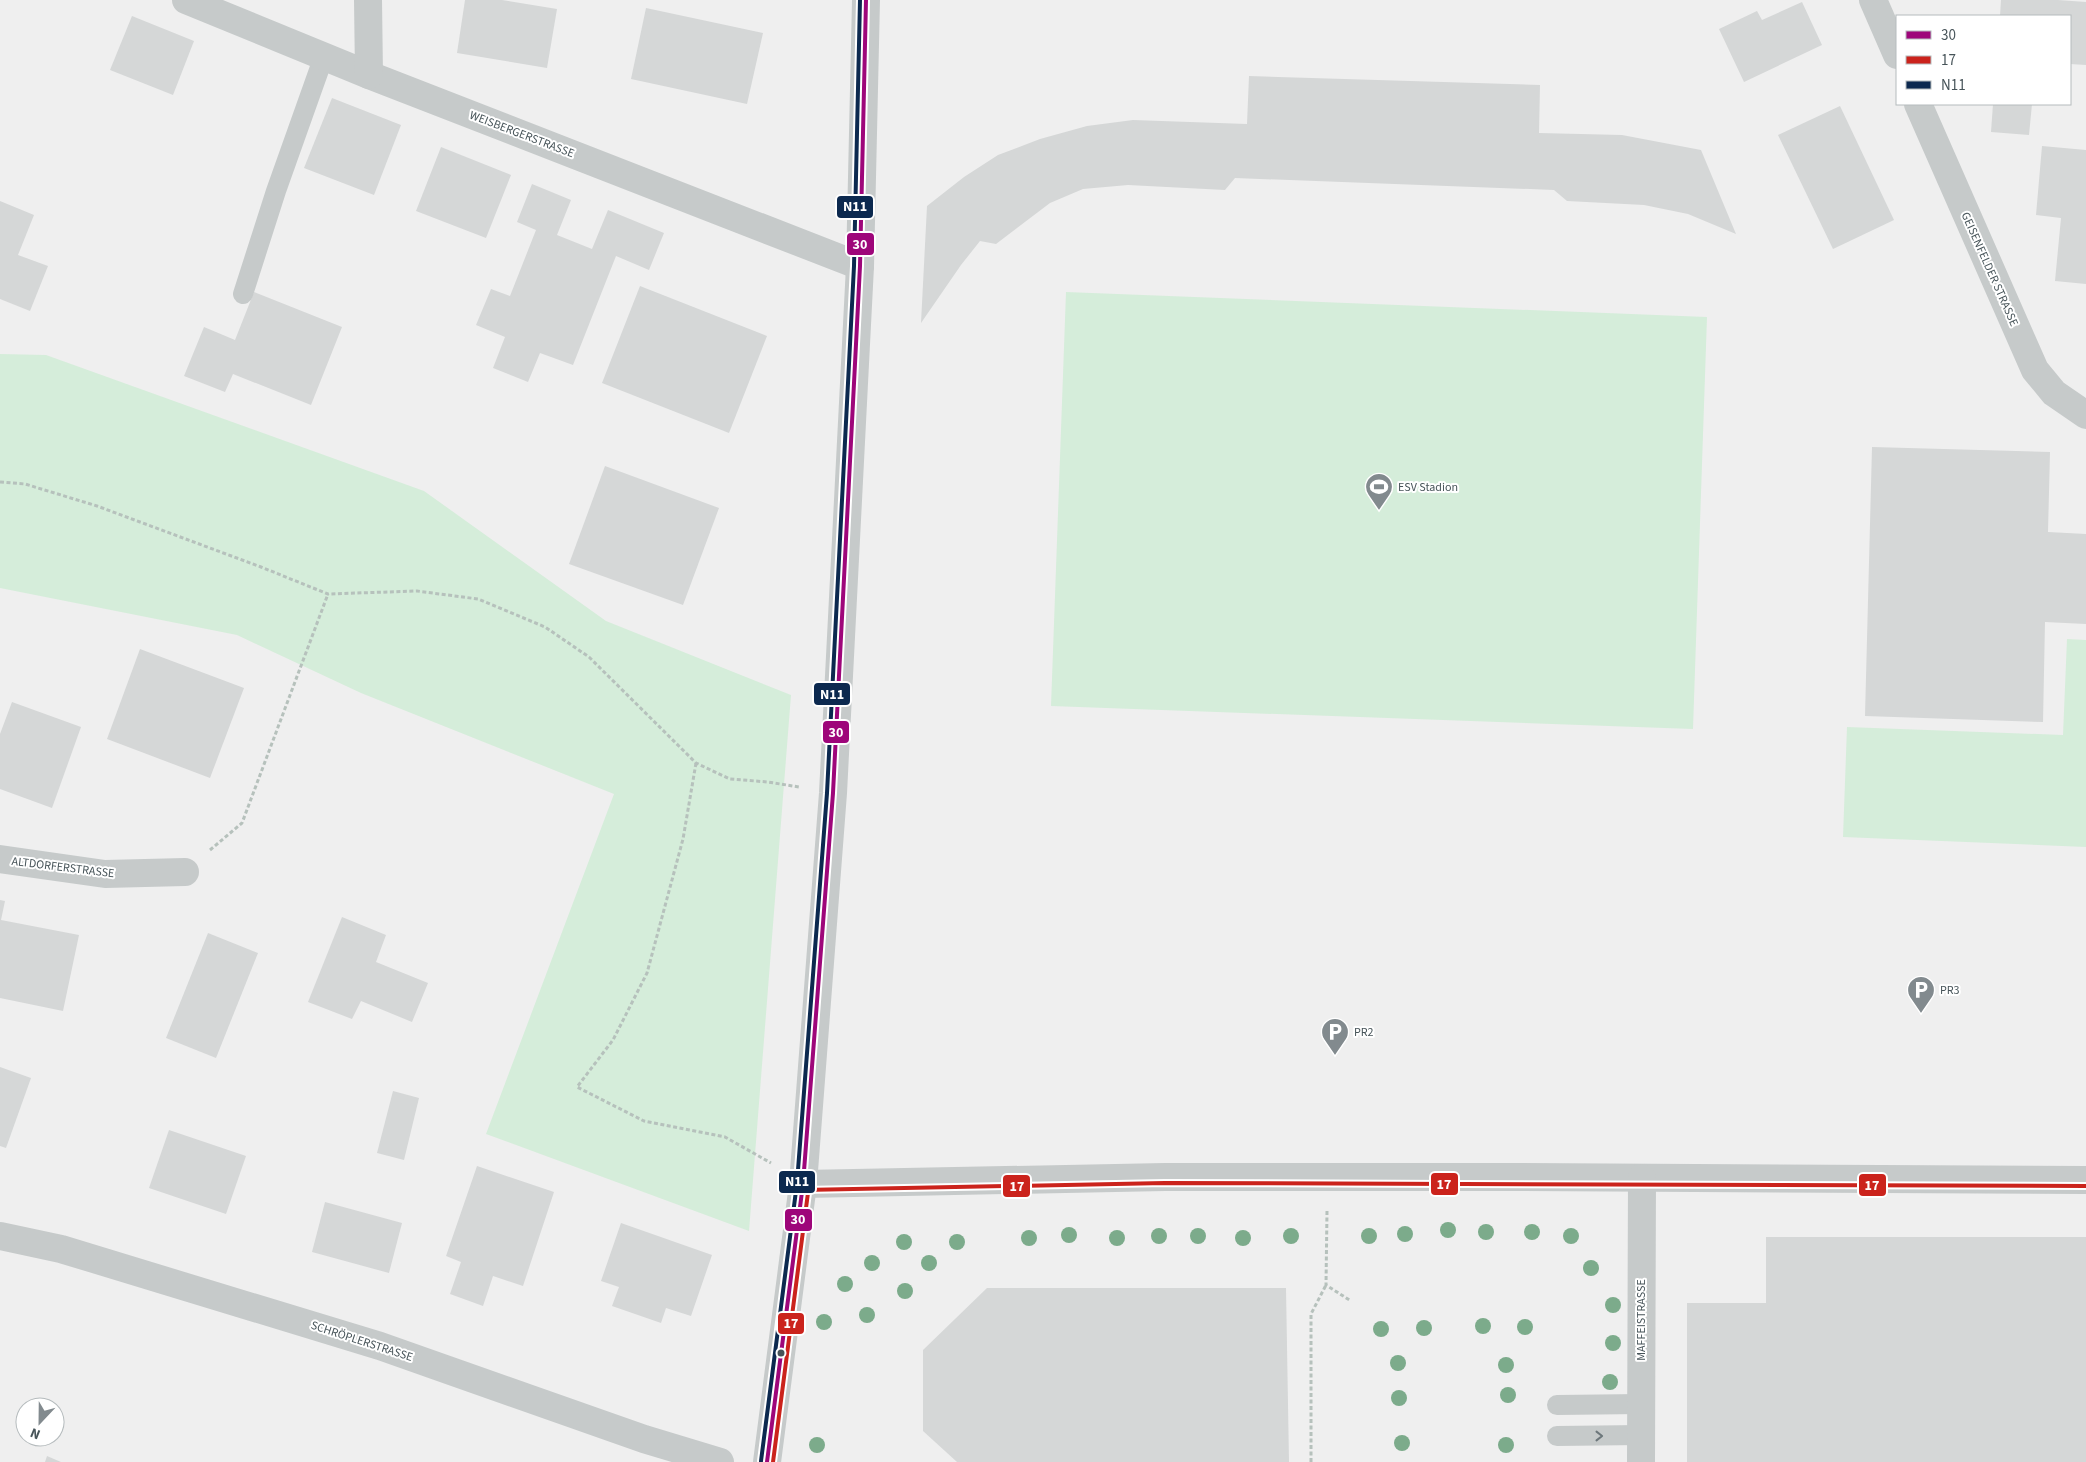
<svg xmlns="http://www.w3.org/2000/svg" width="2086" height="1462" font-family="'Source Sans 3',sans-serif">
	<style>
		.green { fill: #d5edda }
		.building { fill: #d5d7d7 }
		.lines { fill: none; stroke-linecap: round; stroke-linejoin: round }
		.path { stroke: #b6c1bc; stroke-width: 3; stroke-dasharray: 4 2.5; stroke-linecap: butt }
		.service { stroke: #c6caca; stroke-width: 20 }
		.minor { stroke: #c6caca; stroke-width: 28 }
		.tertiary { stroke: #c6caca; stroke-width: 28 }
		.bus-1-casing { stroke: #fff; stroke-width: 8 }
		.bus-2-casing { stroke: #fff; stroke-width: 8 }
		.bus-3-casing { stroke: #fff; stroke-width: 8 }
		.bus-1 { stroke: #9e067a; stroke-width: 4 }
		.bus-2 { stroke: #cb231c; stroke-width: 4 }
		.bus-3 { stroke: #0c294f; stroke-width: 4 }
		.tree { fill: #7cab8b }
		.oneway { stroke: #6d777b }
		.bus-dot { fill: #475459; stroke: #fff; stroke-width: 2 }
		.labels { text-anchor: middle; stroke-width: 4; stroke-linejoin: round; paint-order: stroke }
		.street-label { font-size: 12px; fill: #475459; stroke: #fff }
		.poi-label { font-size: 12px; fill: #475459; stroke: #fff; text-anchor: start }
		.line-badge { stroke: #fff; stroke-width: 2 }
		.badge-label { font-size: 14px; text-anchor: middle; font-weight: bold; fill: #fff }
	</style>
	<rect width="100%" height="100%" fill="#efefef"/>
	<!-- green -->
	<g class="green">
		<path d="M1066,292L1707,317L1693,729L1051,706Z"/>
		<path d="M0,354L46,355L424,491L606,621L791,695L749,1231L486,1134L614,794L361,693L237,635L0,588Z"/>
		<path d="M2067,639L2086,640V847L1843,837L1847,727L2063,735Z"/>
	</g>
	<!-- building -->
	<g class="building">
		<path d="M465,0H502L557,9L547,68L457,53Z"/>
		<path d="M2001,0H2058L2086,2V65L2070,64V16H2000Z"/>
		<path d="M1802,2L1822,45L1744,82L1719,29L1757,11L1762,20Z"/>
		<path d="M646,8L763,33L747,104L631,79Z"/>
		<path d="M132,16L194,41L173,95L110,70Z"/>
		<path d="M1249,76L1540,85L1539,133L1622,135L1701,150L1736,234L1688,214L1644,205L1567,201L1554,190L1235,178L1225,190L1128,185L1083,189L1050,203L996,244L980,241L961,265L921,323L927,206L964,177L998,155L1040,139L1087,126L1133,120L1247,124Z"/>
		<path d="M332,98L401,125L374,195L304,168Z"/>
		<path d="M1993,104H2032L2029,135L1991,132Z"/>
		<path d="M1840,106L1894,220L1833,249L1778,135Z"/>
		<path d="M2042,146L2086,150V284L2055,281L2061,218L2036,215Z"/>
		<path d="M441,147L511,175L486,238L416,211Z"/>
		<path d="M532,184L571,200L557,235L592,249L608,210L664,233L649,270L616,256L573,365L540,353L528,382L493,368L505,337L476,325L491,289L510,296L536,230L517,222Z"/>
		<path d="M0,201L34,215L18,255L48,266L30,311L0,299Z"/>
		<path d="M640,286L767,336L729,433L602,383Z"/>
		<path d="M254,292L342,327L311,405L233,374L225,392L184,376L204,327L235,340Z"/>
		<path d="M1872,447L2050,452L2048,532L2086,534V624L2045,622L2043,722L1865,716Z"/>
		<path d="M605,466L719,508L683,605L569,564Z"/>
		<path d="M140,649L244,688L210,778L107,739Z"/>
		<path d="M12,702L81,727L52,808L0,789V734Z"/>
		<path d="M0,900L5,901L1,920L79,935L63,1011L0,998Z"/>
		<path d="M342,917L386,935L376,962L428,983L412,1022L361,1001L352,1019L308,1002Z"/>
		<path d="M208,933L258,953L216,1058L166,1038Z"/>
		<path d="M0,1067L31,1078L6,1148L0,1146Z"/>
		<path d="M393,1091L419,1098L404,1160L377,1153Z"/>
		<path d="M169,1130L246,1156L226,1214L149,1188Z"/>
		<path d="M477,1166L554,1192L523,1286L493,1276L483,1306L450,1294L461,1262L446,1256Z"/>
		<path d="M325,1202L402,1223L389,1273L312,1252Z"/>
		<path d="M621,1223L712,1255L691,1316L666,1308L661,1323L612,1306L619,1287L601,1281Z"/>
		<path d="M1766,1237H2086V1462H1687V1303H1766Z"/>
		<path d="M987,1288H1286L1289,1462H957L923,1431V1350Z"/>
		<path d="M47,1456L61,1462H45Z"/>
	</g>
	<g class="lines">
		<!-- path -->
		<g class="path">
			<path d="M0,482L25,484L97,506L261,567L328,594L417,591L478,599L545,627L589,657L696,763L730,779L768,782L799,787"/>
			<path d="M696,763L683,839L647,973L613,1040L577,1087L644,1121L725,1137L771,1163"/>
			<path d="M210,850L242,823L328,594"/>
			<path d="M1327,1211L1326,1285L1351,1301"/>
			<path d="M1311,1462V1314L1326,1285"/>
		</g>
		<!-- service -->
		<g class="service">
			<path d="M243,294L276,191L324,56"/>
			<path d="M1557,1405L1641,1404"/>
			<path d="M1557,1436L1641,1435"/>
		</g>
		<!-- minor -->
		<g class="minor">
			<path d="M186,0L369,75L860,266"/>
			<path d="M368,0L369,75"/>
			<path d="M1873,0L1897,55"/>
			<path d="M1918,104L2035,370L2054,393L2086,415"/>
			<path d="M0,859L105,874L185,872"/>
			<path d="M803,1184L1165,1177H1511L2086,1180"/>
			<path d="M0,1236L61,1249L380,1346L644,1439L720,1462"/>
			<path d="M1641,1462L1642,1178"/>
		</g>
		<!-- tertiary -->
		<path class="tertiary" d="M767,1462L803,1184L833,793L860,266L866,0"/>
		<defs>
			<path id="bus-1" d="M767,1462L803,1184L833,793L860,266L866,0"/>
			<g id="bus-2">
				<path d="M803,1190L1165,1183L2086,1186"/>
				<path d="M773,1462L809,1185"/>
			</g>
			<path id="bus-3" d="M761,1461L797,1183L827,793L854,266L860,0"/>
		</defs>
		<!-- bus-1 casing -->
		<use href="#bus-1" class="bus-1-casing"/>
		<!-- bus-2 casing -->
		<use href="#bus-2" class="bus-2-casing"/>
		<!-- bus-3 casing -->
		<use href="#bus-3" class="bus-3-casing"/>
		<!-- bus-1 -->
		<use href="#bus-1" class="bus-1"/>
		<!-- bus-2 -->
		<use href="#bus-2" class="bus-2"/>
		<!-- bus-3 -->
		<use href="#bus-3" class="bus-3"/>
	</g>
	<!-- trees -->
	<g class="tree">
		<circle cx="1448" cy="1230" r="8"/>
		<circle cx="1486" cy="1232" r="8"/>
		<circle cx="1532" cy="1232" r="8"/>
		<circle cx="1405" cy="1234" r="8"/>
		<circle cx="1069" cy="1235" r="8"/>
		<circle cx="1159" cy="1236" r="8"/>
		<circle cx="1198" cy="1236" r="8"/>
		<circle cx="1291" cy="1236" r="8"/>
		<circle cx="1369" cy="1236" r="8"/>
		<circle cx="1571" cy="1236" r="8"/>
		<circle cx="1029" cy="1238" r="8"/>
		<circle cx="1117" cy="1238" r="8"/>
		<circle cx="1243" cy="1238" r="8"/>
		<circle cx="904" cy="1242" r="8"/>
		<circle cx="957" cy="1242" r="8"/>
		<circle cx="872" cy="1263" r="8"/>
		<circle cx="929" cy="1263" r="8"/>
		<circle cx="1591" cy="1268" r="8"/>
		<circle cx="845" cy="1284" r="8"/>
		<circle cx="905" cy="1291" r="8"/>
		<circle cx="1613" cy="1305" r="8"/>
		<circle cx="867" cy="1315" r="8"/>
		<circle cx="824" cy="1322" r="8"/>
		<circle cx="1483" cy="1326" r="8"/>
		<circle cx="1525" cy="1327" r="8"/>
		<circle cx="1424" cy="1328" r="8"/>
		<circle cx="1381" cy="1329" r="8"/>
		<circle cx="1613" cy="1343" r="8"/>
		<circle cx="1398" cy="1363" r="8"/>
		<circle cx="1506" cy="1365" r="8"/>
		<circle cx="1610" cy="1382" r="8"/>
		<circle cx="1508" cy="1395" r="8"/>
		<circle cx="1399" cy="1398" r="8"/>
		<circle cx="1402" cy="1443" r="8"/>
		<circle cx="817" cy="1445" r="8"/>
		<circle cx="1506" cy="1445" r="8"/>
	</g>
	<!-- one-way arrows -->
	<defs><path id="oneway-chevron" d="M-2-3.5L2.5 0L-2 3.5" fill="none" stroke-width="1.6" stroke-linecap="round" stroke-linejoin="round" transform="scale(1.25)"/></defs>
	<use class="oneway" href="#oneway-chevron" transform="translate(1599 1436)"/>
	<!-- icons -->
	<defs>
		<symbol id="stadium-pin" viewBox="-11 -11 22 30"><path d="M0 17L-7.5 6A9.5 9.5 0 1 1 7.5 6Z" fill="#828a8e" stroke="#fff"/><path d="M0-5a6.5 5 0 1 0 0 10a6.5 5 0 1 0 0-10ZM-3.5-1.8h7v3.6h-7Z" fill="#fff"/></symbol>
		<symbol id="parking-pin" viewBox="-11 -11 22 30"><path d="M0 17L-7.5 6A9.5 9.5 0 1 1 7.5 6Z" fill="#828a8e" stroke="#fff"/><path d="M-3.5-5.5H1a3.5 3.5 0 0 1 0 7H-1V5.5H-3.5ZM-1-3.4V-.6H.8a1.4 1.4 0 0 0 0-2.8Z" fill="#fff"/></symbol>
	</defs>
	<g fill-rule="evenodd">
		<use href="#stadium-pin" x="1363" y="471" width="32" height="43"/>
		<use href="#parking-pin" x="1905" y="974" width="32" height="43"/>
		<use href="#parking-pin" x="1319" y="1016" width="32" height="43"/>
	</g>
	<!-- markers -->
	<circle class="bus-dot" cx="781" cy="1353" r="4.5"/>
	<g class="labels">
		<!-- street labels -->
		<g class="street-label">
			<text transform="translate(522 134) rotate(21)" y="4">WEISBERGERSTRASSE</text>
			<text transform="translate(1990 269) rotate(66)" y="4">GEISENFELDER STRASSE</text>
			<text transform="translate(63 867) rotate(7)" y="4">ALTDORFERSTRASSE</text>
			<text transform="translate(1641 1320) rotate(-90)" y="4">MAFFEISTRASSE</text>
			<text transform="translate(362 1341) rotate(18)" y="4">SCHRÖPLERSTRASSE</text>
		</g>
		<!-- poi labels -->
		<g class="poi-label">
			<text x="1398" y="491">ESV Stadion</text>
			<text x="1940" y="994">PR3</text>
			<text x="1354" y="1036">PR2</text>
		</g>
	</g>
	<g class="line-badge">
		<rect x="836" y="195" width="38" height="24" rx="5" fill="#0c294f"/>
		<rect x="846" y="232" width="29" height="24" rx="5" fill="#9e067a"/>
		<rect x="813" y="682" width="38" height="24" rx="5" fill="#0c294f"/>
		<rect x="822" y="720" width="28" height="24" rx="5" fill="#9e067a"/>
		<rect x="778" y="1170" width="38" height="24" rx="5" fill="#0c294f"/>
		<rect x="1430" y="1172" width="29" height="24" rx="5" fill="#cb231c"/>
		<rect x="1858" y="1173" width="29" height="24" rx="5" fill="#cb231c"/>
		<rect x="1002" y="1174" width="29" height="24" rx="5" fill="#cb231c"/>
		<rect x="784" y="1208" width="29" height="24" rx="5" fill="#9e067a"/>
		<rect x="777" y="1312" width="28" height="23" rx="5" fill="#cb231c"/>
	</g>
	<g class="badge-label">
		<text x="855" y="211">N11</text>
		<text x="860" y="249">30</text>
		<text x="832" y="699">N11</text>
		<text x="836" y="737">30</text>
		<text x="797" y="1186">N11</text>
		<text x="1444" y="1189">17</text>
		<text x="1872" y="1190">17</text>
		<text x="1017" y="1191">17</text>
		<text x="798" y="1224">30</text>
		<text x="791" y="1328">17</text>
	</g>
	<!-- legend -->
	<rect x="1896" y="15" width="175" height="90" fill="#ffffff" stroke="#b5bbbd"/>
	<rect x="1906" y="31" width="25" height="8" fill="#9e067a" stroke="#b5bbbd"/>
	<text x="1941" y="40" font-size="15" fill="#475459">30</text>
	<rect x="1906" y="56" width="25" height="8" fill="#cb231c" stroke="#b5bbbd"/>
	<text x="1941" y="65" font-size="15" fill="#475459">17</text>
	<rect x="1906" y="81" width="25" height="8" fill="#0c294f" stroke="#b5bbbd"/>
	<text x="1941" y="90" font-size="15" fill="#475459">N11</text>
	<!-- north arrow -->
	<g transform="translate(40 1422) rotate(202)"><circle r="24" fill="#ffffff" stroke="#b5bbbd"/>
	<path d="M0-4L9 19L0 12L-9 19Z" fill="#828a8e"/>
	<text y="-8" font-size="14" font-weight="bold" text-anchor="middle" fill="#475459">N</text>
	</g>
</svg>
